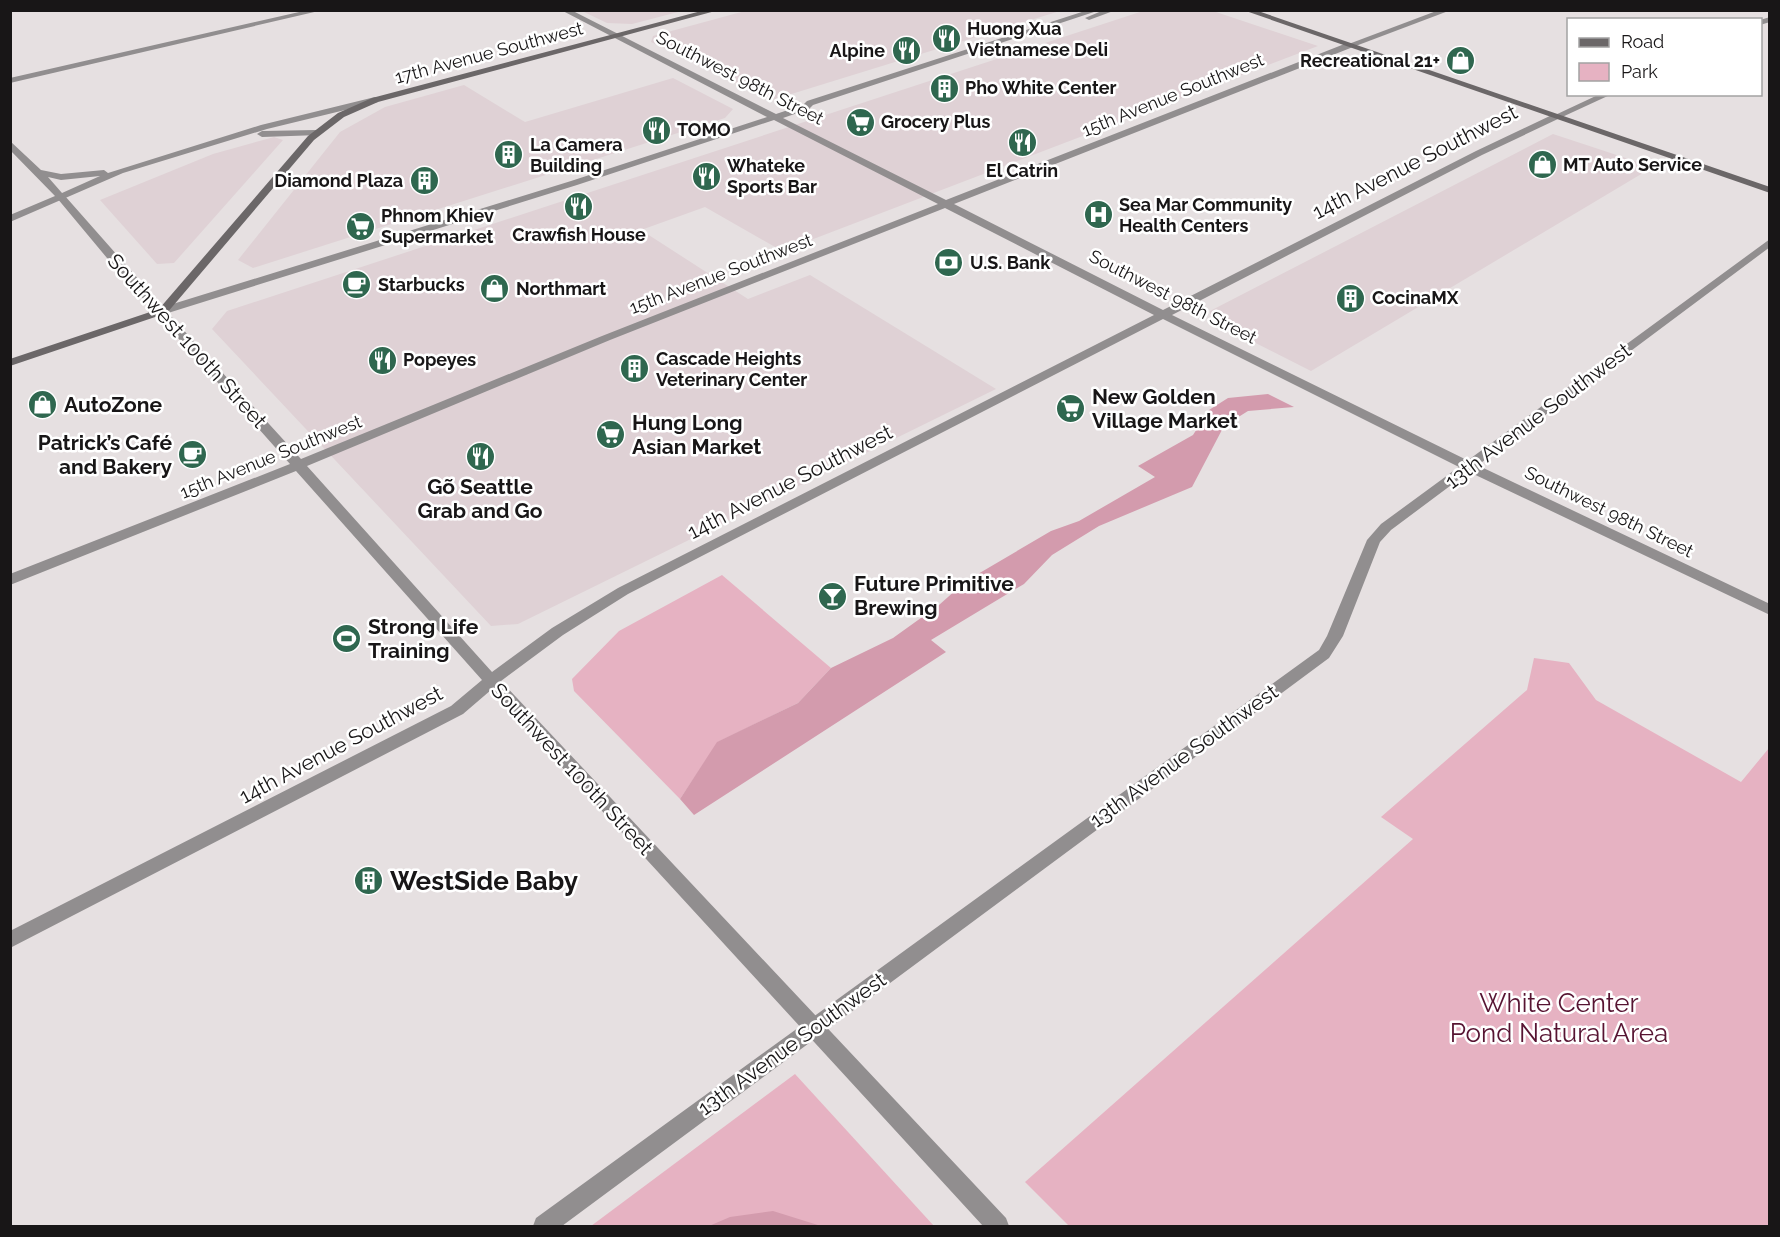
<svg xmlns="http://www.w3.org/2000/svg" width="1780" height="1237" font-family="Raleway,sans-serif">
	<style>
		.built { fill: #dfd1d5 }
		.green { fill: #e6b2c2 }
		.forest { fill: #d39bad }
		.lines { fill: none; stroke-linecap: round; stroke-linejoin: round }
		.minor { fill: #918e8f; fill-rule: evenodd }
		.tertiary { fill: #918e8f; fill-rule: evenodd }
		.secondary { fill: #6b6768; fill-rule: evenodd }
		.labels { text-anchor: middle; stroke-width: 5; stroke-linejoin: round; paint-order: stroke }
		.far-poi-label { font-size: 18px; font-weight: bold; fill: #181617; stroke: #fff; text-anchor: start }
		.far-street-label { font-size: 18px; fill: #181617; stroke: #fff }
		.street-label { font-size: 21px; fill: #181617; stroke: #fff }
		.poi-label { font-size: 21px; font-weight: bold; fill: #181617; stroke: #fff; text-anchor: start }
		.near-poi-label { font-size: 26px; font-weight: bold; fill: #181617; stroke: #fff; text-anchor: start }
		.near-park-label { font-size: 26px; fill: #571432; stroke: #fff }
	</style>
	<rect width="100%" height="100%" fill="#e6e0e1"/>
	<!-- built -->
	<g class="built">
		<path d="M582,11V10L682,11L632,24L607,23Z"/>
		<path d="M745,11H1060L772,100L651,42L653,36Z"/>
		<path d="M1143,11H1213L1318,46L782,251L705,207L641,230L748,299L810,275L996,389L518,624L491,626L212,329L227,311Z"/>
		<path d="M673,78L733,109L725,118L253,268L238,260L340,132L385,107L464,85L525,122Z"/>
		<path d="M1553,134L1653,167L1311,371L1210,320V311Z"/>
		<path d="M274,137L283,140L174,263L157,264L100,200L213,154Z"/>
	</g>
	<!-- green -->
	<g class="green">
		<path d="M722,575L831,668L798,703L718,742L680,799L574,691L572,679L619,631Z"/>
		<path d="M1534,658L1569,663L1596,700L1741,782L1769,748V1226H1069L1025,1182L1413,839L1381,817L1527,690Z"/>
		<path d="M795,1074L934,1226H591Z"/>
	</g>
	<!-- forest -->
	<g class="forest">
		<path d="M1268,394L1294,407L1248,411L1224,426L1192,487L1099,526L1052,555L1024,584L931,640L946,652L694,815L680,799L717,742L798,703L831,668L893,638L939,605L966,581L1051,531L1079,521L1155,477L1138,466L1193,435L1209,410L1228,398Z"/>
		<path d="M773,1211L821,1226H709L730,1217Z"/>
	</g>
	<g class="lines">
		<!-- minor -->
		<g class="minor">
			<path d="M308,10H323L10,83V78Z"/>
			<path d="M1439,10H1451L1353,47L1346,45Z"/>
			<path d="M1770,17V22L1760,25V20Z"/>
			<path d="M1600,94H1612L1560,118L1553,116Z"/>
			<path d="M375,97L378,98V102L267,129L123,173L10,222V215L55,196L10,150V141L41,170L61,174L104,170L108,173L261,125ZM100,176L62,193L48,177L61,180Z"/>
			<path d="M316,130L321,133L319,135L262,137L257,134L262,131Z"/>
			<path d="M1770,239V247L1391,530L1380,542L1343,636L1329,658L562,1226H533L536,1218L1319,650L1327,636L1367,540L1381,524Z"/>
		</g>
		<!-- tertiary -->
		<g class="tertiary">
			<path d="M561,10H571L776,114L803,105L807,101L1088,10H1100L813,105L809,109L783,118L946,200L1347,43H1353V47L954,204L1163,310L1476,151L1554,114H1560V118L1482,155L1172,315L1475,464L1770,604V615L1465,470L1163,319L628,594L563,635L501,681L1006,1218L1009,1226H983L491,690L463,714L10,948V931L451,706L482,680L296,471L10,585V574L290,464L107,258L57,198L65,196L163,307L571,181L767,117ZM774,120L938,204L602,336L301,459L168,313L577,185ZM945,208L1154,315L618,588L552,628L492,672L307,466L610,340Z"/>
			<path d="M1104,10H1116L1089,20L1085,18Z"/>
		</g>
		<!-- secondary -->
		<g class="secondary">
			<path d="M705,10H719L378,102L344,117L314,140L167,313L10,366V359L159,309L308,136L338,113L372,98Z"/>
			<path d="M1243,10H1255L1770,187V193Z"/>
		</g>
	</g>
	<!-- icons -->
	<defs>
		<symbol id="restaurant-disc" viewBox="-11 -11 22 22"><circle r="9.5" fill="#2f674f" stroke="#fff"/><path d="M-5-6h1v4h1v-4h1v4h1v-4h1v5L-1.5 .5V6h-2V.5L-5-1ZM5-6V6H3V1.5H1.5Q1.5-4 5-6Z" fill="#fff"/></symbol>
		<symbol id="shop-disc" viewBox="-11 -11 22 22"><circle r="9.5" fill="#2f674f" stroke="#fff"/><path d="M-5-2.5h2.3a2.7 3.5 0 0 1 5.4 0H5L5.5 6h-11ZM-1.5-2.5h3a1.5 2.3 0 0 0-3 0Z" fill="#fff"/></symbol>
		<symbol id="building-disc" viewBox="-11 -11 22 22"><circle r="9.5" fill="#2f674f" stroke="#fff"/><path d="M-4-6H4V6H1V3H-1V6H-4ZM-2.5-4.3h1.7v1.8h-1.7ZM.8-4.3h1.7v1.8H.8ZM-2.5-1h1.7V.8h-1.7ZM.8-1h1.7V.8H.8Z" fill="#fff"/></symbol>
		<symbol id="supermarket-disc" viewBox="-11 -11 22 22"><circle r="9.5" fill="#2f674f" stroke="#fff"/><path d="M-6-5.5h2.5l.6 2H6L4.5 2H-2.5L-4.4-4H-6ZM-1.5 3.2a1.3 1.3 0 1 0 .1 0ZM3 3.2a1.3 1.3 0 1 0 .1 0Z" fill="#fff"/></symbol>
		<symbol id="hospital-disc" viewBox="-11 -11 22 22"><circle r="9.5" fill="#2f674f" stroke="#fff"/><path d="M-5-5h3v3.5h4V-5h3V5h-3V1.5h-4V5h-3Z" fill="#fff"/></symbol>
		<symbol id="bank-disc" viewBox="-11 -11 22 22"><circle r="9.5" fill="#2f674f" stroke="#fff"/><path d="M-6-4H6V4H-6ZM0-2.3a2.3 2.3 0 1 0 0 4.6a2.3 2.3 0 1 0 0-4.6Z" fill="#fff"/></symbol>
		<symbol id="cafe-disc" viewBox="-11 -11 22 22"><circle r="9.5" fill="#2f674f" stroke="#fff"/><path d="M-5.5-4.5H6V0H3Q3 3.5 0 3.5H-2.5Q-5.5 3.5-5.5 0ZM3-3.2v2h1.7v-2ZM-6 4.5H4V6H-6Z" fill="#fff"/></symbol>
		<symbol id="bar-disc" viewBox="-11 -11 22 22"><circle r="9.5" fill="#2f674f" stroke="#fff"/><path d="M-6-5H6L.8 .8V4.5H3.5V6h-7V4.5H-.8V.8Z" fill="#fff"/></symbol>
		<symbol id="stadium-disc" viewBox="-11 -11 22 22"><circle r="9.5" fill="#2f674f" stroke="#fff"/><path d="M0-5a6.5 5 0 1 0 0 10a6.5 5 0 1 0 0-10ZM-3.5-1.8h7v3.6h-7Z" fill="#fff"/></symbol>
	</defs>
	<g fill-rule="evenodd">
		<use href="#restaurant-disc" x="930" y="22" width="33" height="33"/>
		<use href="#restaurant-disc" x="890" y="34" width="33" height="33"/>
		<use href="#shop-disc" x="1444" y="44" width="33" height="33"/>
		<use href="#building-disc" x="928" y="72" width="33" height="33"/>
		<use href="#supermarket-disc" x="844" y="106" width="33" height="33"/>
		<use href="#restaurant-disc" x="640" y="114" width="33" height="33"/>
		<use href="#restaurant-disc" x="1006" y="126" width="33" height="33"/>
		<use href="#building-disc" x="492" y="138" width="33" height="33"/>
		<use href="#shop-disc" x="1526" y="148" width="33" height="33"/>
		<use href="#restaurant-disc" x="690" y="160" width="33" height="33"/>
		<use href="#building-disc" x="408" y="164" width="33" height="33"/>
		<use href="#restaurant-disc" x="562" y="190" width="33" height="33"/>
		<use href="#hospital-disc" x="1082" y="198" width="33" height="33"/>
		<use href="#supermarket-disc" x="344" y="210" width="33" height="33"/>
		<use href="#bank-disc" x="932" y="246" width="33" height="33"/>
		<use href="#cafe-disc" x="340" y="268" width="33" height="33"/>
		<use href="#shop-disc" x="478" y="272" width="33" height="33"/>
		<use href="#building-disc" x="1334" y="282" width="33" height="33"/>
		<use href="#restaurant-disc" x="366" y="344" width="33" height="33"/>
		<use href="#building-disc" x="618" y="352" width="33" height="33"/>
		<use href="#shop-disc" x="26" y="388" width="33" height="33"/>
		<use href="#supermarket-disc" x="1054" y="392" width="33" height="33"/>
		<use href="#supermarket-disc" x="594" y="418" width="33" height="33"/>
		<use href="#cafe-disc" x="176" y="438" width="33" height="33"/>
		<use href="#restaurant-disc" x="464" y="440" width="33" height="33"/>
		<use href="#bar-disc" x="816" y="580" width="33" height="33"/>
		<use href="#stadium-disc" x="330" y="622" width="33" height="33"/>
		<use href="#building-disc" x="352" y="864" width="33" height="33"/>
	</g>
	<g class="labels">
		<!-- far-poi labels -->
		<g class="far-poi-label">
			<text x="967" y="35">Huong Xua<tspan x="967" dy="21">Vietnamese Deli</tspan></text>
			<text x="885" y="57" text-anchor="end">Alpine</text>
			<text x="1440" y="67" text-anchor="end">Recreational 21+</text>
			<text x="965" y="94">Pho White Center</text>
			<text x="881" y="128">Grocery Plus</text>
			<text x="677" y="136">TOMO</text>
			<text x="530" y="151">La Camera<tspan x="530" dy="21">Building</tspan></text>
			<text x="1563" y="171">MT Auto Service</text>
			<text x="727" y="172">Whateke<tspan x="727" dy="21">Sports Bar</tspan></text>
			<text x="1022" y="177" text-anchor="middle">El Catrin</text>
			<text x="403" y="187" text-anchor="end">Diamond Plaza</text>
			<text x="1119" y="211">Sea Mar Community<tspan x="1119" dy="21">Health Centers</tspan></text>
			<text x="381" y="222">Phnom Khiev<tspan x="381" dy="21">Supermarket</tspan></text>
			<text x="579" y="241" text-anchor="middle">Crawfish House</text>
			<text x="970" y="269">U.S. Bank</text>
			<text x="378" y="291">Starbucks</text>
			<text x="516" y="295">Northmart</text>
			<text x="1372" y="304">CocinaMX</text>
			<text x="656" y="365">Cascade Heights<tspan x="656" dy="21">Veterinary Center</tspan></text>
			<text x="403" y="366">Popeyes</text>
		</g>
		<!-- far-street labels -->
		<g class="far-street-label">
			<text transform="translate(489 53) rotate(-15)" y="6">17th Avenue Southwest</text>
			<text transform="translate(740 78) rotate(27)" y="6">Southwest 98th Street</text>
			<text transform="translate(1173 95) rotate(-22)" y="6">15th Avenue Southwest</text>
			<text transform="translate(721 274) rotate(-21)" y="6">15th Avenue Southwest</text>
			<text transform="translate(1173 297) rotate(27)" y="6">Southwest 98th Street</text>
			<text transform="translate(271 457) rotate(-22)" y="6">15th Avenue Southwest</text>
			<text transform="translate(1609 512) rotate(26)" y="6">Southwest 98th Street</text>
		</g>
		<!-- street labels -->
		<g class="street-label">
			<text transform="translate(1415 162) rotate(-27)" y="7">14th Avenue Southwest</text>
			<text transform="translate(187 341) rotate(48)" y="7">Southwest 100th Street</text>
			<text transform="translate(1538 416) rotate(-37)" y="7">13th Avenue Southwest</text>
			<text transform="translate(790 482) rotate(-27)" y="7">14th Avenue Southwest</text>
			<text transform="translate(341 745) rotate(-28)" y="7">14th Avenue Southwest</text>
			<text transform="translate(1184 756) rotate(-36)" y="7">13th Avenue Southwest</text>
			<text transform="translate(572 769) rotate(47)" y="7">Southwest 100th Street</text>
			<text transform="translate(792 1044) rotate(-36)" y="7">13th Avenue Southwest</text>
		</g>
		<!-- poi labels -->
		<g class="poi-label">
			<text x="1092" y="404">New Golden<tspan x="1092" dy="24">Village Market</tspan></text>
			<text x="64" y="412">AutoZone</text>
			<text x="632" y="430">Hung Long<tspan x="632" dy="24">Asian Market</tspan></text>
			<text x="172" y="450" text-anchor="end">Patrick’s Café<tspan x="172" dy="24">and Bakery</tspan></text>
			<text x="480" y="494" text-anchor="middle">Gõ Seattle<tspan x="480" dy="24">Grab and Go</tspan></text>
			<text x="854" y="591">Future Primitive<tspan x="854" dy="24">Brewing</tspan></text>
			<text x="368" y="634">Strong Life<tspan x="368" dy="24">Training</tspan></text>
		</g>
		<!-- near-poi labels -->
		<g class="near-poi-label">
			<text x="390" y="890">WestSide Baby</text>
		</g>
		<!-- near-park labels -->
		<g class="near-park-label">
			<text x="1559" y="1012">White Center<tspan x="1559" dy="30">Pond Natural Area</tspan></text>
		</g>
	</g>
	<!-- border -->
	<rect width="1780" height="1237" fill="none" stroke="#181617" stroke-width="24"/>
	<!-- legend -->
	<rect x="1567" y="18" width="195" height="78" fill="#ffffff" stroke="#a3a2a2" stroke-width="1.5"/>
	<rect x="1579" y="38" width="30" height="9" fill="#6b6768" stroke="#a3a2a2" stroke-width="1.5"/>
	<text x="1621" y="48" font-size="18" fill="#181617">Road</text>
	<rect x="1579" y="63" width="30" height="18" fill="#e6b2c2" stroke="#a3a2a2" stroke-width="1.5"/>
	<text x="1621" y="78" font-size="18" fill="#181617">Park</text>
</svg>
